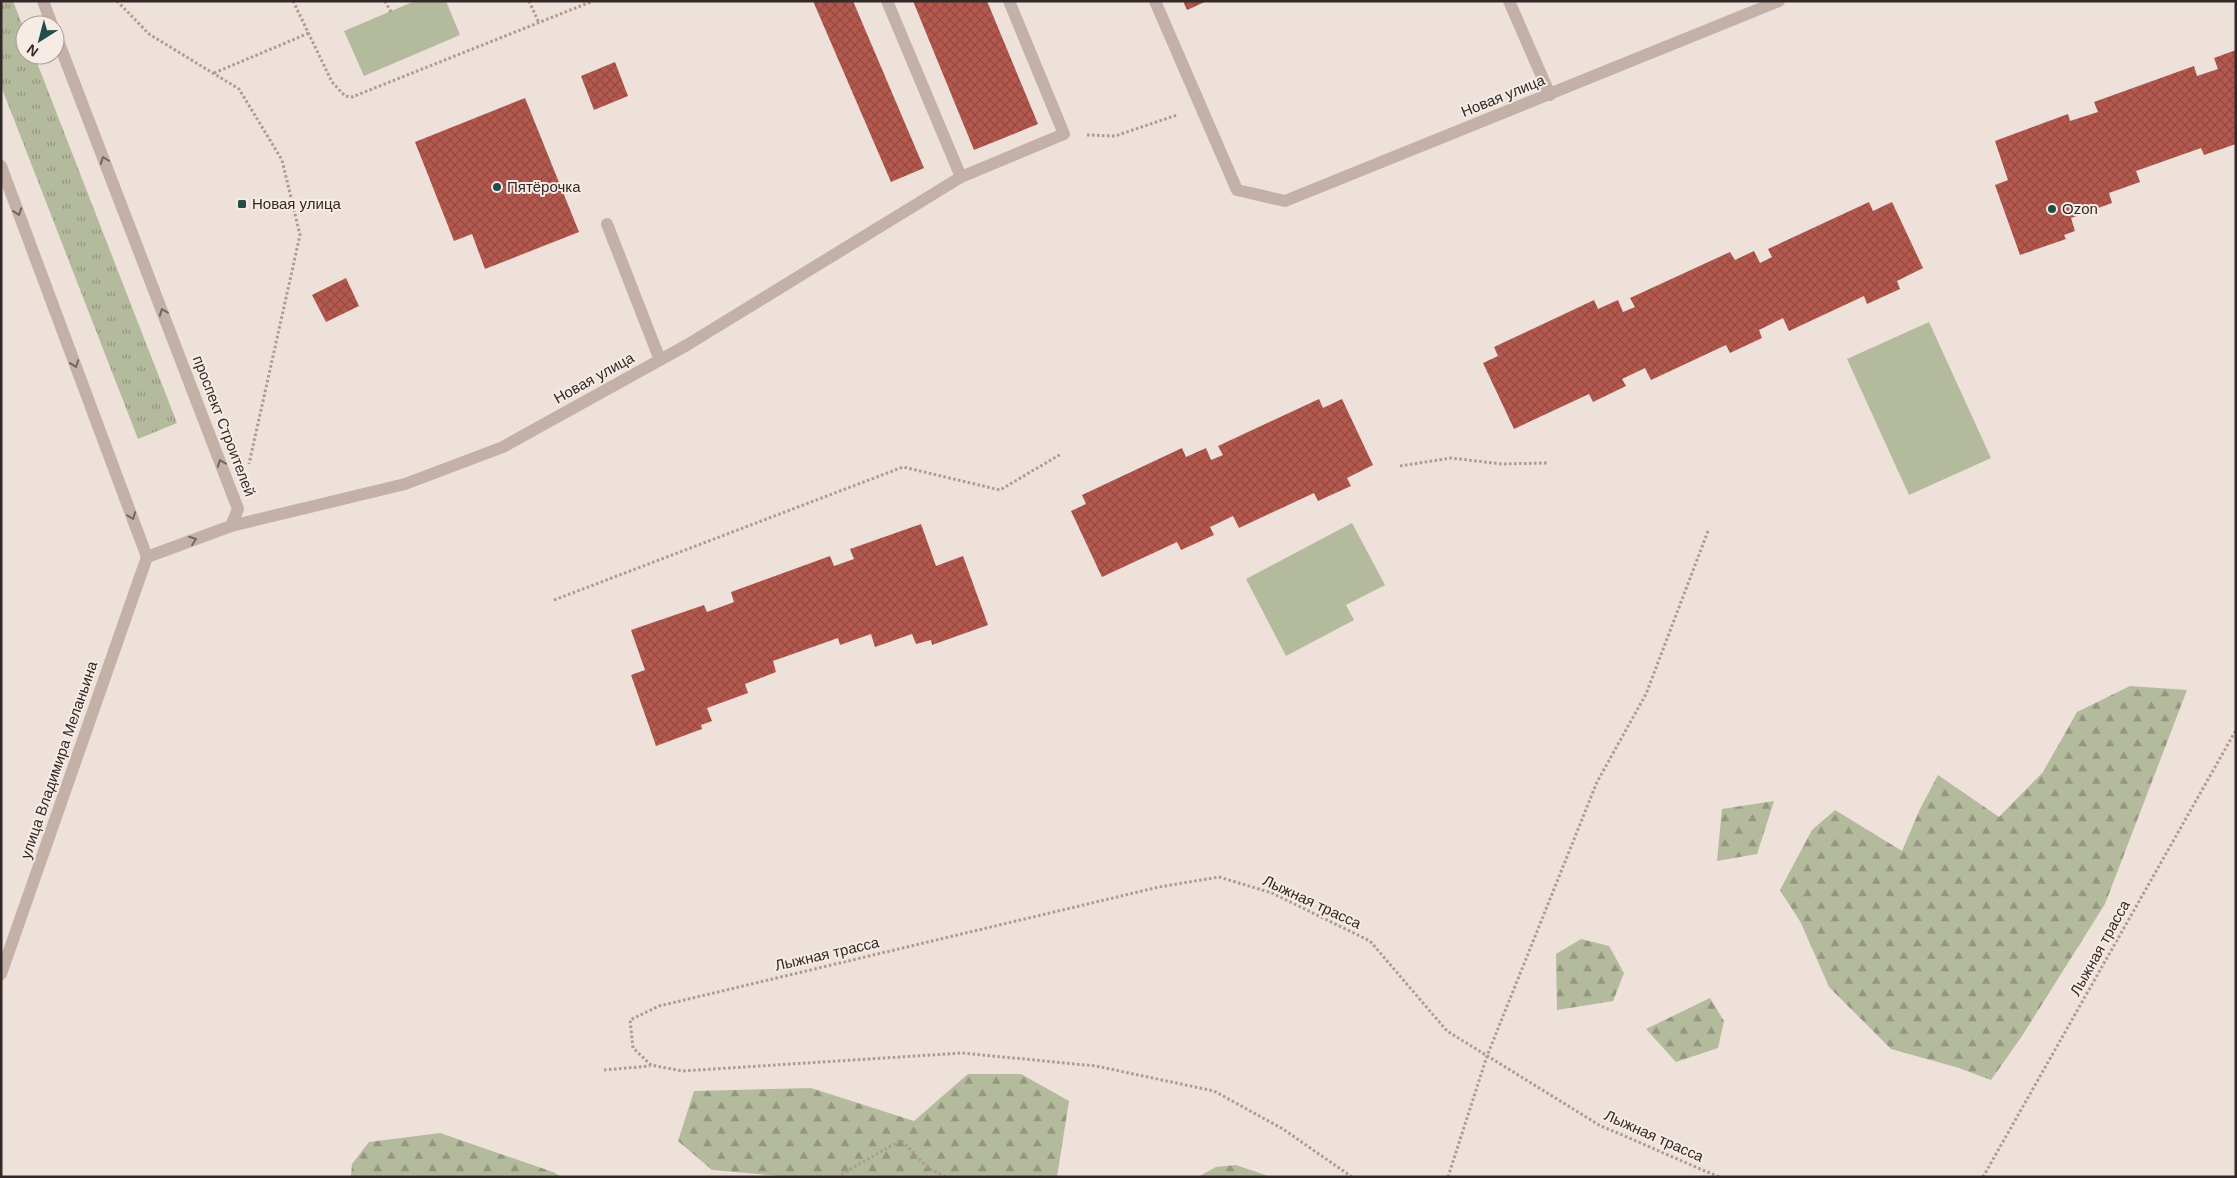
<svg xmlns="http://www.w3.org/2000/svg" width="2237" height="1178" font-family="Arial,sans-serif">
	<style>
		.grass { fill: url(#grass-tufts) }
		.forest { fill: url(#forest-firs) }
		.park { fill: #b4ba9c }
		.building { fill: url(#building-cross-hatch) }
		.lines { fill: none; stroke-linecap: round; stroke-linejoin: round }
		.path { stroke: #af9a92; stroke-width: 3; stroke-dasharray: 2.5 2.5; stroke-linecap: butt }
		.minor { stroke: #c3b0a7; stroke-width: 12 }
		.oneway { stroke: #736561 }
		.poi-dot { fill: #224d49; stroke: #f6ebe5; stroke-width: 2 }
		.labels { text-anchor: middle; stroke-width: 4; stroke-linejoin: round; paint-order: stroke }
		.street-label { font-size: 15px; fill: #312827; stroke: #f6ebe5 }
		.poi-label { font-size: 15px; fill: #312827; stroke: #f6ebe5; text-anchor: start }
	</style>
	<defs>
		<pattern id="grass-tufts" width="24" height="20" patternUnits="userSpaceOnUse" patternTransform="scale(1.25)"><rect width="24" height="20" fill="#b4ba9c"/><path d="M3 7l-1-3M5 7V3M7 7l1-3M15 17l-1-3M17 17v-4M19 17l1-3" fill="none" stroke="#93977f"/></pattern>
		<pattern id="forest-firs" width="22" height="20" patternUnits="userSpaceOnUse" patternTransform="scale(1.25)"><rect width="22" height="20" fill="#b4ba9c"/><path d="M5 1l3.5 6h-7zM16 11l3.5 6h-7z" fill="#93977f"/></pattern>
		<pattern id="building-cross-hatch" width="8" height="8" patternUnits="userSpaceOnUse" patternTransform="scale(1.25)"><rect width="8" height="8" fill="#b5594f"/><path d="M0 0l8 8M0 8l8-8" fill="none" stroke="#944a42"/></pattern>
	</defs>
	<rect width="100%" height="100%" fill="#ede1da"/>
	<!-- grass -->
	<path class="grass" d="M1,1H13L25,32V55H34L177,423L138,439L1,86Z"/>
	<!-- forest -->
	<g class="forest">
		<path d="M2130,686L2187,690L2105,904L2022,1036L1991,1080L1959,1068L1891,1049L1829,987L1801,923L1780,890L1812,830L1835,810L1902,851L1920,809L1938,775L1999,817L2043,772L2077,712Z"/>
		<path d="M1774,801L1757,854L1717,861L1722,809Z"/>
		<path d="M1581,939L1609,946L1624,973L1613,1001L1557,1010L1556,954Z"/>
		<path d="M1710,998L1724,1021L1718,1048L1676,1062L1646,1029Z"/>
		<path d="M968,1074H1021L1069,1101L1057,1177H792L712,1170L678,1141L694,1091L811,1088L914,1121Z"/>
		<path d="M440,1133L553,1172L562,1177H351L352,1164L369,1142Z"/>
		<path d="M1236,1165L1271,1177H1198L1216,1167Z"/>
	</g>
	<!-- park -->
	<g class="park">
		<path d="M415,1H446L460,35L364,76L344,31Z"/>
		<path d="M1929,322L1991,458L1909,495L1847,359Z"/>
		<path d="M1352,523L1385,585L1346,605L1354,620L1286,656L1246,579Z"/>
	</g>
	<!-- building -->
	<g class="building">
		<path d="M813,1H853L924,168L891,182Z"/>
		<path d="M913,1H987L1038,124L974,150Z"/>
		<path d="M1183,1H1207L1187,10Z"/>
		<path d="M2236,50V144L2204,155L2201,148L2136,171L2140,182L2109,193L2112,203L2071,218L2075,231L2064,235L2066,239L2020,255L1995,185L2008,180L1995,141L2068,114L2070,121L2098,112L2094,102L2194,66L2197,76L2218,69L2214,58Z"/>
		<path d="M615,62L628,96L594,110L581,76Z"/>
		<path d="M525,98L579,232L485,269L472,234L454,241L415,142Z"/>
		<path d="M1869,202L1873,211L1892,202L1923,268L1897,281L1900,289L1867,304L1864,296L1789,331L1783,318L1759,330L1762,338L1730,353L1726,345L1651,380L1645,368L1622,379L1626,386L1593,402L1589,394L1514,429L1483,363L1498,356L1494,347L1594,300L1598,309L1618,300L1623,312L1635,307L1630,298L1730,252L1735,260L1754,251L1760,263L1772,257L1768,249Z"/>
		<path d="M346,278L359,306L326,322L312,295Z"/>
		<path d="M1319,399L1323,408L1342,399L1373,465L1347,478L1351,486L1318,501L1314,493L1239,528L1233,516L1210,527L1214,535L1181,550L1177,542L1102,577L1071,511L1086,504L1082,495L1182,448L1186,457L1206,448L1211,460L1223,455L1218,446Z"/>
		<path d="M921,524L936,566L963,556L988,625L932,645L931,640L916,644L912,634L875,647L871,634L840,645L838,638L773,661L776,672L745,684L748,693L707,708L712,721L701,725L702,729L656,746L631,675L645,670L631,630L704,605L707,612L734,602L731,592L830,556L834,566L854,559L850,549Z"/>
	</g>
	<g class="lines">
		<!-- path -->
		<g class="path">
			<path d="M117,1L149,34L239,89L282,160L300,235L249,464"/>
			<path d="M293,1L332,82L345,96L352,97L593,1"/>
			<path d="M385,1L391,12"/>
			<path d="M529,1L539,23"/>
			<path d="M214,73L309,33"/>
			<path d="M1087,135L1115,136L1177,115"/>
			<path d="M1400,466L1451,458L1502,464L1547,463"/>
			<path d="M554,600L903,467L1000,490L1061,454"/>
			<path d="M604,1070L650,1066"/>
			<path d="M837,1177L901,1140L928,1168L946,1177"/>
			<path d="M1352,1177L1283,1129L1214,1091L1096,1066L962,1053L682,1071L651,1065L633,1048L630,1020L659,1006L1159,887L1219,877L1272,893L1370,941L1447,1031L1599,1125L1719,1177"/>
			<path d="M1448,1177L1487,1056L1597,782L1646,694L1708,531"/>
			<path d="M1983,1177L2236,730"/>
		</g>
		<!-- minor -->
		<g class="minor">
			<path d="M43,1L52,25"/>
			<path d="M887,1L961,177"/>
			<path d="M1155,1L1237,190L1285,201L1779,1"/>
			<path d="M1509,1L1550,95"/>
			<path d="M55,33L238,509L231,526L147,557"/>
			<path d="M1,166L147,557"/>
			<path d="M607,224L660,360"/>
			<path d="M231,526L405,484L503,447L687,345L961,177L1064,134L1009,1"/>
			<path d="M1,974L147,557"/>
		</g>
	</g>
	<!-- one-way arrows -->
	<defs><path id="oneway-chevron" d="M-2-3.5L2.5 0L-2 3.5" fill="none" stroke-width="1.6" stroke-linecap="round" stroke-linejoin="round" transform="scale(1.25)"/></defs>
	<g class="oneway">
		<use href="#oneway-chevron" transform="translate(104 160) rotate(-111)"/>
		<use href="#oneway-chevron" transform="translate(18 212) rotate(70)"/>
		<use href="#oneway-chevron" transform="translate(163 312) rotate(-111)"/>
		<use href="#oneway-chevron" transform="translate(75 364) rotate(70)"/>
		<use href="#oneway-chevron" transform="translate(221 463) rotate(-111)"/>
		<use href="#oneway-chevron" transform="translate(132 516) rotate(69)"/>
		<use href="#oneway-chevron" transform="translate(193 540) rotate(-20)"/>
	</g>
	<!-- markers -->
	<g class="poi-dot">
		<circle cx="497" cy="187" r="5"/>
		<rect x="237" y="199" width="10" height="10" rx="2.5"/>
		<circle cx="2052" cy="209" r="5"/>
	</g>
	<g class="labels">
		<!-- street labels -->
		<g class="street-label">
			<text transform="translate(1503 96) rotate(-22)" y="5">Новая улица</text>
			<text transform="translate(594 378) rotate(-29)" y="5">Новая улица</text>
			<text transform="translate(224 426) rotate(69)" y="5">проспект Строителей</text>
			<text transform="translate(59 760) rotate(-71)" y="5">улица Владимира Меланьина</text>
			<text transform="translate(1312 902) rotate(25)" y="5">Лыжная трасса</text>
			<text transform="translate(2100 948) rotate(-61)" y="5">Лыжная трасса</text>
			<text transform="translate(827 954) rotate(-13)" y="5">Лыжная трасса</text>
			<text transform="translate(1654 1136) rotate(24)" y="5">Лыжная трасса</text>
		</g>
		<!-- poi labels -->
		<g class="poi-label">
			<text x="507" y="192">Пятёрочка</text>
			<text x="252" y="209">Новая улица</text>
			<text x="2062" y="214">Ozon</text>
		</g>
	</g>
	<!-- border -->
	<rect width="2237" height="1178" fill="none" stroke="#312827" stroke-width="5"/>
	<!-- north arrow -->
	<g transform="translate(40 40) rotate(216)"><circle r="24" fill="#f6ebe5" stroke="#a79d99"/>
	<path d="M0-4L9 19L0 12L-9 19Z" fill="#224d49"/>
	<text y="-8" font-size="14" font-weight="bold" text-anchor="middle" fill="#312827">N</text>
	</g>
</svg>
